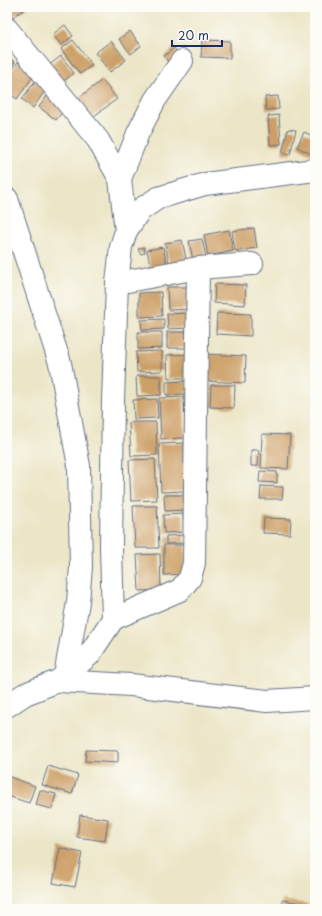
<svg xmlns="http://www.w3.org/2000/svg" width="322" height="916" font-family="'Playpen Sans',sans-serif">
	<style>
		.building { fill: #cc9f66 }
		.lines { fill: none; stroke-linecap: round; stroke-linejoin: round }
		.minor-casing { stroke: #646f83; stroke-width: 24 }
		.minor { stroke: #fff; stroke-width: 22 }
	</style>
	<rect width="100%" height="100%" fill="#fdfcf7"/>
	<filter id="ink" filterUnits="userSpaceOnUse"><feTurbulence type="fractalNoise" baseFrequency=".025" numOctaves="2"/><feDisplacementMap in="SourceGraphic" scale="8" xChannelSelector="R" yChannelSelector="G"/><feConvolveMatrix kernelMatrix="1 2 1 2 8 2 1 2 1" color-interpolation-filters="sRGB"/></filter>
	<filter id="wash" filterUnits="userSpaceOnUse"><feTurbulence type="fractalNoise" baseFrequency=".012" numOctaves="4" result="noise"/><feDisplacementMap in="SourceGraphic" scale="16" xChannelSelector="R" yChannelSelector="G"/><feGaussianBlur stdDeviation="0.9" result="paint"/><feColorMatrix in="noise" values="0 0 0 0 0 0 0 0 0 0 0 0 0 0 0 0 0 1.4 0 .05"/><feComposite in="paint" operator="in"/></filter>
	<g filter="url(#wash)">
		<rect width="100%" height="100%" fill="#ece6c8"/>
		<g id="blocks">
			<!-- building -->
			<g class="building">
				<path d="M7,7H28L7,21Z"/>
				<path d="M65,25L73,36L61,45L53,34Z"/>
				<path d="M130,31L141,46L131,54L119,39Z"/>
				<path d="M73,40L92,65L80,74L61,49Z"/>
				<path d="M202,40L230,41V58L201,57Z"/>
				<path d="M111,41L126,60L110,72L95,53Z"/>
				<path d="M174,48L182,58L171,66L164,56Z"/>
				<path d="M7,56L15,62L7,72Z"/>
				<path d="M61,56L74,73L61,83L48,66Z"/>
				<path d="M18,62L35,74L17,99L7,92V77Z"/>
				<path d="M36,80L47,88L33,108L22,99Z"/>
				<path d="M102,80L117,99L90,119L76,100Z"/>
				<path d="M47,96L65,109L56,120L39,107Z"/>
				<path d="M278,96L279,109L266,110L265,97Z"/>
				<path d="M279,115L281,144L270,145L268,116Z"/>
				<path d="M288,129L296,130L290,155L282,153Z"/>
				<path d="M304,132L315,137V156L297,147Z"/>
				<path d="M254,228L257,248L235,251L232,231Z"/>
				<path d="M229,230L233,251L208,256L204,235Z"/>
				<path d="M202,239L206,257L193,260L189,241Z"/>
				<path d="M182,240L187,263L170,267L165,243Z"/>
				<path d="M144,247L145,253L140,254L138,249Z"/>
				<path d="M163,247L168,269L152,273L147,250Z"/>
				<path d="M215,284L246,285L245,305L214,303Z"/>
				<path d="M167,287H189L190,309L168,310Z"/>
				<path d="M161,292L162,316L139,317V293Z"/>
				<path d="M189,313V328L168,329L167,314Z"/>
				<path d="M217,313L251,314V336L216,334Z"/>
				<path d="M164,319V329L142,330L141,320Z"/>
				<path d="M138,332H162V348L138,349Z"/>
				<rect x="167" y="332" width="21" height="16"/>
				<path d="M162,351V371L137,372L136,352Z"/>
				<path d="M192,354L193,378H168L167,355Z"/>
				<path d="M205,354L246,356L245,383L204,381Z"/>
				<path d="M136,376H161V395L137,396Z"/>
				<path d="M187,381L188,394L166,395V382Z"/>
				<path d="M211,385H235L234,408L210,407Z"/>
				<path d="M184,397L185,438L161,439L159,398Z"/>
				<path d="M157,399L158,418L134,419L133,400Z"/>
				<path d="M129,422H156L157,455L131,456Z"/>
				<path d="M262,434L290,435L288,469L261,468Z"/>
				<path d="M184,443L186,491L161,492L159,444Z"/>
				<path d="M251,450H259L258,466H251Z"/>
				<path d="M155,459L157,500L131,501L129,460Z"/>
				<path d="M260,471L277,472V483L259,482Z"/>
				<path d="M261,486L283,487L282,499H260Z"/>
				<path d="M164,495H185V510L165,511Z"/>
				<path d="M133,506H157L159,548H135Z"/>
				<path d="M183,514L184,532L164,533L163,515Z"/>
				<path d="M264,518L291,519L290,534L263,533Z"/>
				<path d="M184,535V543L166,544V536Z"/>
				<path d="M164,545H185L186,574L164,575Z"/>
				<path d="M160,554L161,590L139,591L137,555Z"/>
				<path d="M86,750L118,751V763L85,761Z"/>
				<path d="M48,766L78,775L72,794L42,785Z"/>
				<path d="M7,776L35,786L29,803L7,796Z"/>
				<path d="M40,790L56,794L52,809L36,805Z"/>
				<path d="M80,815L108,819L105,841L77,837Z"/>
				<path d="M60,848L82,853L75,887L53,883Z"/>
				<path d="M282,900L308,904L307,909H281Z"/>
			</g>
		</g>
	</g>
	<g filter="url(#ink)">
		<use href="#blocks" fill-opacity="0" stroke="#646f83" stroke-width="1"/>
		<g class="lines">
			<defs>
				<g id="minor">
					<path d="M7,29L98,140L120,179L126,231"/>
					<path d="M120,179L138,133L155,100L182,61"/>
					<path d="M7,199L60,363L79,466L81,567L78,602L65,676"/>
					<path d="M117,283L198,268L252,264"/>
					<path d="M113,619L180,590L190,578L194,563L198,268"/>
					<path d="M58,681L131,685L267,701L315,698"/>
					<path d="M7,706L25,694L58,681L65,676L89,655L113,619L111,547L113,401L117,283L121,247L126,231L140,210L158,198L205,184L315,170"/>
				</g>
			</defs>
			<!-- minor casing -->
			<use href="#minor" class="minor-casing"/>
			<!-- minor -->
			<use href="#minor" class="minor"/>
		</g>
	</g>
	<!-- margin -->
	<rect width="322" height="916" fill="none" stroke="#fdfcf7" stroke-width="24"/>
	<!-- scale -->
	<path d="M172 40v6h50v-6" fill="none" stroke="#1b2f5e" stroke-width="2"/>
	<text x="178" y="40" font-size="12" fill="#1b2f5e" stroke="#fdfcf7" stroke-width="3" paint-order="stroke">20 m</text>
</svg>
